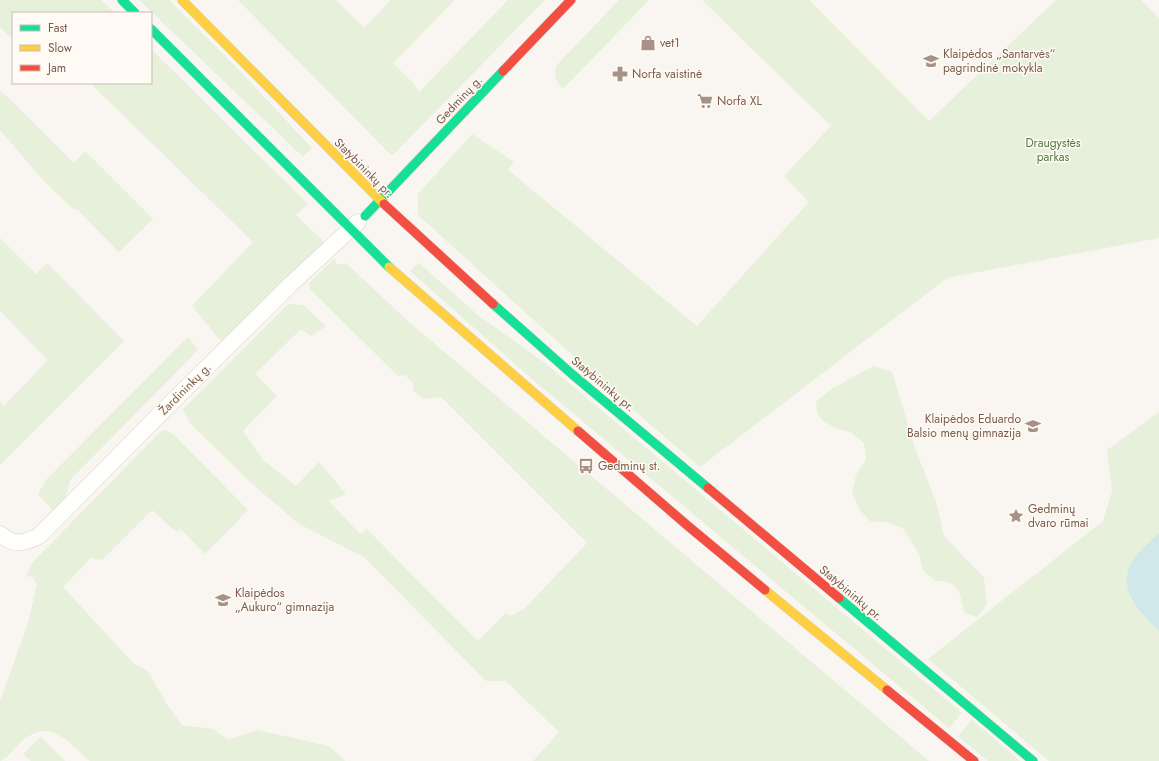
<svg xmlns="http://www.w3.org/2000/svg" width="1159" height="761" font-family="Jost,sans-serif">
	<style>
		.green { fill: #e7f0db }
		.water { fill: #d0e8ea }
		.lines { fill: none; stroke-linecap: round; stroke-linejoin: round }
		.street-casing { stroke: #d7d1cb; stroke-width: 17 }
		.fast-casing { stroke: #d9d2cb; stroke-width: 10 }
		.slow-casing { stroke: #d9d2cb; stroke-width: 10 }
		.jam-casing { stroke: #d9d2cb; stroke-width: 10 }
		.street { stroke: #fefefd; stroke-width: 16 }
		.fast { stroke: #16e098; stroke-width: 9 }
		.slow { stroke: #ffcf43; stroke-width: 9 }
		.jam { stroke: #f24e42; stroke-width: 9 }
		.labels { text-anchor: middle; stroke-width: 3; stroke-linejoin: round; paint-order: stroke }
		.poi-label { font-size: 12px; fill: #7a5c4d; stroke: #fffaf3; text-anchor: start }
		.street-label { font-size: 12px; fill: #7a5c4d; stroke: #fffaf3 }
		.park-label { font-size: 12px; fill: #537a41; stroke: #fffaf3 }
	</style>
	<rect width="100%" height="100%" fill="#f9f5f0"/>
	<!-- green -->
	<g class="green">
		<path d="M0,0H101L115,13H13V39L0,27Z"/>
		<path d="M139,0H169L234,65L312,148L303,157Z"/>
		<path d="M238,0H336L364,28L391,0H455L393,63L414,84L419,92L508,0H545L392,156Z"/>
		<path d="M619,0H649L563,89C555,82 554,74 557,65Z"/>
		<path d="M702,0H809L929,121L1056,0H1141L1159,18V238L947,278L700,467L625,403L418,215V194L472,134L514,162L508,170L697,326L809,202L784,176L831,126Z"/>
		<path d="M151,49L308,204L296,215L324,242L221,341L192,306L253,242L90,83H151Z"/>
		<path d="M0,90L74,163L85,151L153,219L119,252L78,210L72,208L44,181L0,130Z"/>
		<path d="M0,238L36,274L47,263L124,341L0,465V402L4,406L48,360L0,311Z"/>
		<path d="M335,258L336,265L346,263L410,323L929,761H533L559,732L506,681H486L364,557L299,524L249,481L190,423L183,409L288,304L303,305L326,326L311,336L301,329L255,374L277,396L243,431L263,460L296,486L319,462L346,494L329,501L360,534L367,529L409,572L478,641L506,613L511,616L524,609L587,543L441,397L424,399L413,390V383L405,375L398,376L310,289L309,283Z"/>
		<path d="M419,263L479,316L545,363L962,713L949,728L532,379L410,271Z"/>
		<path d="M188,337L198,350L70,480L65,500L53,511L38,494L46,480Z"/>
		<path d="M874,366L892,372L915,448L936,502L944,536L984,578L987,604L977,617L965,613C959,592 960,580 935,581L923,570L919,554L904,529L888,522L870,521L860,510L852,493L856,475L866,460L864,443L851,432L838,429L823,421L817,412L816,402L831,389Z"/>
		<path d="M1159,412V761H1049L928,659L1103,521L1112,491L1107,450Z"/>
		<path d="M166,430L173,434L248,510L205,554L181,529L176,532L152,510L102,560L91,558L63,587L134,664L147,670L168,706L182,725L214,729L228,740L257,730L329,746L345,761H90C65,739 48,715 18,745C13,750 7,759 0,761V701L28,623L37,585L32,576L26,577L32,563L160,432Z"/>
		<path d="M972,720L1020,761H988L958,736Z"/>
		<path d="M41,737L65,761H31L23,754Z"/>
	</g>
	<!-- water -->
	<path class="water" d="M1159,534V631C1119,593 1113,570 1159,534Z"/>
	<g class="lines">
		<defs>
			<path id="street" d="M0,534C15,546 22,544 39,536L163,411L291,284L358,222"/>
			<g id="fast">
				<path d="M122,0L135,13"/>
				<path d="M151,29L389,267"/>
				<path d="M365,216L503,71"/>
				<path d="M493,304L573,375L708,488"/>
				<path d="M839,598L1033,761"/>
			</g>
			<g id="slow">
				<path d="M182,0L384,204"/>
				<path d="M389,267L578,431"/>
				<path d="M765,590L887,690"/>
			</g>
			<g id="jam">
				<path d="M503,71L571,0"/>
				<path d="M384,204L493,304"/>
				<path d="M578,431L688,526L765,590"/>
				<path d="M708,488L839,598"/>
				<path d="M887,690L974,761"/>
			</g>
		</defs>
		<!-- street casing -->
		<use href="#street" class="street-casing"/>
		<!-- fast casing -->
		<use href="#fast" class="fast-casing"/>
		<!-- slow casing -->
		<use href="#slow" class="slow-casing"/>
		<!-- jam casing -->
		<use href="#jam" class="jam-casing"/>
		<!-- street -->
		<use href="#street" class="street"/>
		<!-- fast -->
		<use href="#fast" class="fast"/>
		<!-- slow -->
		<use href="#slow" class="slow"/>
		<!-- jam -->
		<use href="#jam" class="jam"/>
	</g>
	<!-- icons -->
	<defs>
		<symbol id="shop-bare" viewBox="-9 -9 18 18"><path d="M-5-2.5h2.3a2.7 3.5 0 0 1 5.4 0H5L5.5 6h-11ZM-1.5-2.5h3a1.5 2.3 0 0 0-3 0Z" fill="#a69286" stroke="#fffaf3" stroke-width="2.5" paint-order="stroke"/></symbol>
		<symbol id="school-bare" viewBox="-9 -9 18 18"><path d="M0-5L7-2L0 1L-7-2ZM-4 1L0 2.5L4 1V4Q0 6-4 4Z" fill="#a69286" stroke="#fffaf3" stroke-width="2.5" paint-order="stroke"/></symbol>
		<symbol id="pharmacy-bare" viewBox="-9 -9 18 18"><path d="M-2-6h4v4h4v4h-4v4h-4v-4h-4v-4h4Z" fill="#a69286" stroke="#fffaf3" stroke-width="2.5" paint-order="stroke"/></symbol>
		<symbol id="supermarket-bare" viewBox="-9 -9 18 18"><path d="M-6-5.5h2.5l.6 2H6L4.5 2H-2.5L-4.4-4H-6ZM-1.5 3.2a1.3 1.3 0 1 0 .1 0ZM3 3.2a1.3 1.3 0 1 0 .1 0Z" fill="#a69286" stroke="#fffaf3" stroke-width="2.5" paint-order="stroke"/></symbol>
		<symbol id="bus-bare" viewBox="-9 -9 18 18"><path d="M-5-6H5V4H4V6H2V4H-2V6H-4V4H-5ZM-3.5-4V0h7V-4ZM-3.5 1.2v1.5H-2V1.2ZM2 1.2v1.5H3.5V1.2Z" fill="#a69286" stroke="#fffaf3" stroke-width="2.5" paint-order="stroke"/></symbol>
		<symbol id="sight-bare" viewBox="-9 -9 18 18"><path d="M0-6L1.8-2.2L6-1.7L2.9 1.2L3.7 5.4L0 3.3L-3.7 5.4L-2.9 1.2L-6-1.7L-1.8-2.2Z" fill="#a69286" stroke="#fffaf3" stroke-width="2.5" paint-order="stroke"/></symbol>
	</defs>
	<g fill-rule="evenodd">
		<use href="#shop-bare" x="637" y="32" width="22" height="22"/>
		<use href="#school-bare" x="920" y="50" width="22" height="22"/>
		<use href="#pharmacy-bare" x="609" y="63" width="22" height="22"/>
		<use href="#supermarket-bare" x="694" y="90" width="22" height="22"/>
		<use href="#school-bare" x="1022" y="415" width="22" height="22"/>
		<use href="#bus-bare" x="575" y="455" width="22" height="22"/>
		<use href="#sight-bare" x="1005" y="505" width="22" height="22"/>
		<use href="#school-bare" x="212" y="589" width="22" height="22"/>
	</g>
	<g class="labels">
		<!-- poi labels -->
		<g class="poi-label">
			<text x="660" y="47">vet1</text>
			<text x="943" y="58">Klaipėdos „Santarvės“<tspan x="943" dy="14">pagrindinė mokykla</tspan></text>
			<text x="632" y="78">Norfa vaistinė</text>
			<text x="717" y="105">Norfa XL</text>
			<text x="1021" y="423" text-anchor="end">Klaipėdos Eduardo<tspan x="1021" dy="14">Balsio menų gimnazija</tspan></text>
			<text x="598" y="470">Gedminų st.</text>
			<text x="1028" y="513">Gedminų<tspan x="1028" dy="14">dvaro rūmai</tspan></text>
			<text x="235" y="597">Klaipėdos<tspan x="235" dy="14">„Aukuro“ gimnazija</tspan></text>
		</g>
		<!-- street labels -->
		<g class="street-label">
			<text transform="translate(459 100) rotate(-47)" y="4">Gedminų g.</text>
			<text transform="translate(364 168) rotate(45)" y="4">Statybininkų pr.</text>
			<text transform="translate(603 384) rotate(40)" y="4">Statybininkų pr.</text>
			<text transform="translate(185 389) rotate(-45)" y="4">Žardininkų g.</text>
			<text transform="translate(851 593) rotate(40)" y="4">Statybininkų pr.</text>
		</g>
		<!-- park labels -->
		<g class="park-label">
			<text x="1053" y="147">Draugystės<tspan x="1053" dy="14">parkas</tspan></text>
		</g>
	</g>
	<!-- legend -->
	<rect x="12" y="12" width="140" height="72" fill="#fffaf3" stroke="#cabbb1"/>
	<rect x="20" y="25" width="20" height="6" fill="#16e098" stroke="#cabbb1"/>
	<text x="48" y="32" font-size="12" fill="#7a5c4d">Fast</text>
	<rect x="20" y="45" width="20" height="6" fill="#ffcf43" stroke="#cabbb1"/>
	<text x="48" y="52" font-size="12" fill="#7a5c4d">Slow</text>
	<rect x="20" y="65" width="20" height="6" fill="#f24e42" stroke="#cabbb1"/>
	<text x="48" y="72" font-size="12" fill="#7a5c4d">Jam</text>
</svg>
